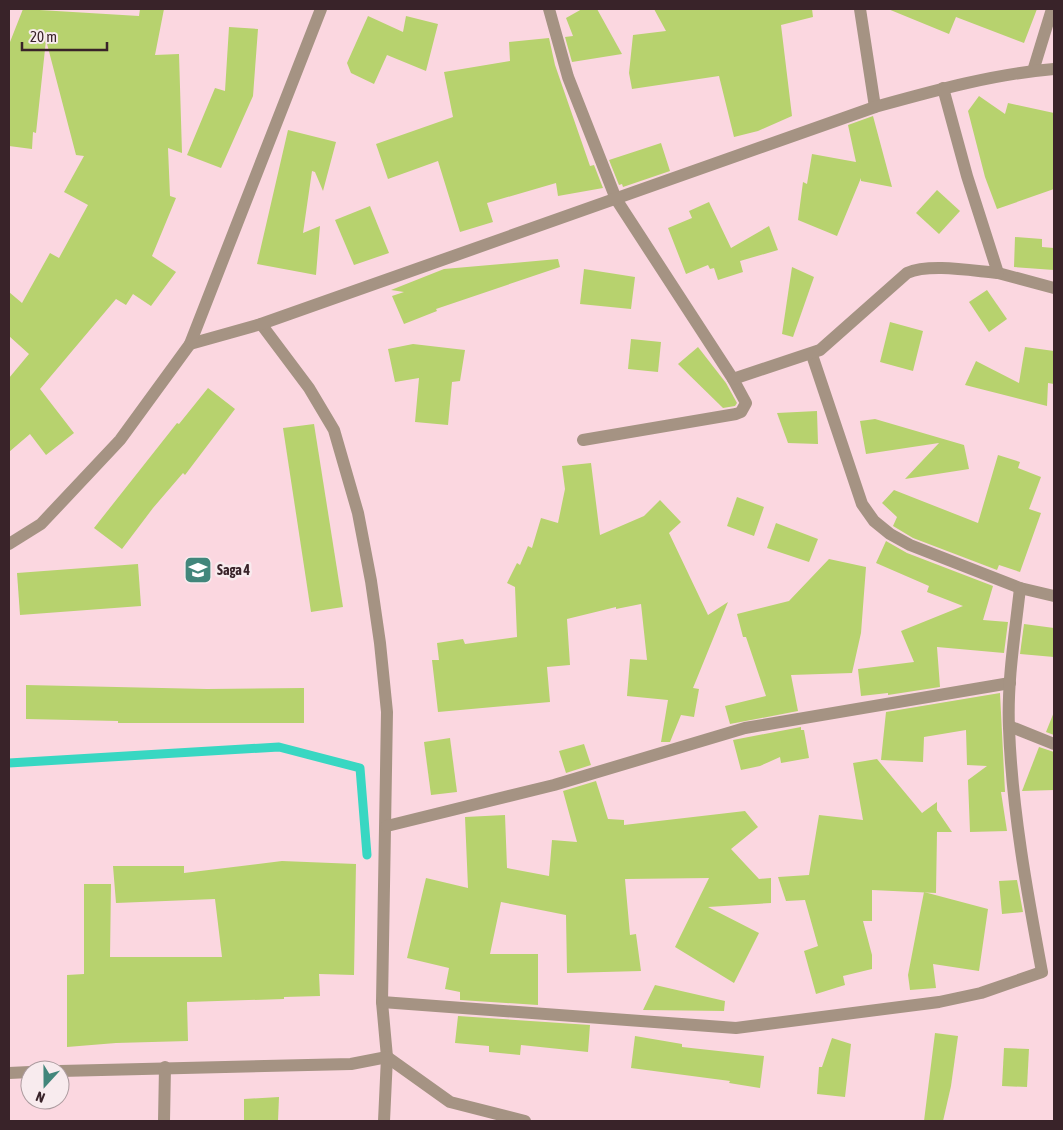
<svg xmlns="http://www.w3.org/2000/svg" width="1063" height="1130" font-family="'Asap Condensed',sans-serif">
	<style>
		.lines { fill: none; stroke-linecap: round; stroke-linejoin: round }
		.stream { stroke: #38d7c2; stroke-width: 9 }
		.building { fill: #b7d26e }
		.street { stroke: #a59383; stroke-width: 12 }
		.labels { text-anchor: middle; stroke-width: 5; stroke-linejoin: round; paint-order: stroke }
		.poi-label { font-size: 14px; font-weight: bold; fill: #392329; stroke: #f8ebee; text-anchor: start }
	</style>
	<rect width="100%" height="100%" fill="#fbd7e0"/>
	<g class="lines">
		<!-- stream -->
		<path class="stream" d="M9,763L279,747L360,768L367,855"/>
	</g>
	<!-- building -->
	<g class="building">
		<path d="M23,9L139,16L140,9H164L155,55L179,54L182,153L168,148L170,196L176,198L152,256L176,272L151,306L133,294L126,305L116,299L40,389L74,433L46,455L30,434L9,452V378L29,354L9,336V292L22,303L50,253L59,258L88,205L64,192L84,156L76,155L46,40L36,133L33,132L32,149L9,146L10,42Z"/>
		<path d="M582,9H597L622,54L572,62L565,37L573,36L566,18Z"/>
		<path d="M654,9H812L813,17L781,25L792,116L758,131L734,137L719,76L632,89L629,73L633,35L666,31Z"/>
		<path d="M888,9H1037L1024,43L956,17L949,34Z"/>
		<path d="M368,16L403,32L406,16L438,24L426,71L387,55L374,84L351,73L347,63Z"/>
		<path d="M229,27L258,29L253,96L221,168L187,155L215,88L225,91Z"/>
		<path d="M549,38L555,65L590,166L594,165L603,188L558,196L556,183L487,203L493,222L460,232L438,161L388,179L376,144L453,117L444,72L510,61L509,42Z"/>
		<path d="M979,96L1005,114L1008,103L1054,113V189L997,209L985,177L968,111Z"/>
		<path d="M873,116L892,187L861,181V178L837,236L798,220L803,182L807,184L812,154L856,162L848,125Z"/>
		<path d="M288,130L336,142L323,191L315,172L312,171L303,233L320,226L316,275L257,264Z"/>
		<path d="M661,143L670,171L623,187L622,184L619,185L609,160Z"/>
		<path d="M937,190L960,211L939,234L916,213Z"/>
		<path d="M709,202L731,248L769,226L778,250L740,261L743,272L718,280L714,268L710,269L708,265L686,274L668,228L692,218L689,211Z"/>
		<path d="M370,206L389,253L354,265L335,220Z"/>
		<path d="M1015,237L1042,239V247L1054,248V270L1014,267Z"/>
		<path d="M558,259L560,267L436,309L437,311L404,324L392,296L404,292L391,290L444,269Z"/>
		<path d="M792,267L814,277L793,337L782,334Z"/>
		<path d="M584,269L635,277L631,309L580,304Z"/>
		<path d="M987,290L1007,319L989,332L969,302Z"/>
		<path d="M890,322L923,331L913,371L880,362Z"/>
		<path d="M631,339L661,342L658,372L628,369Z"/>
		<path d="M413,344L465,350L460,381L452,382L448,425L415,422L419,378L395,382L388,349Z"/>
		<path d="M698,347L726,383L737,403L735,406L723,408L678,364Z"/>
		<path d="M1025,347L1054,351V384L1048,383L1047,406L965,385L976,361L1019,383Z"/>
		<path d="M208,388L235,409L185,475L183,473L153,508L122,549L94,528L177,423L179,424Z"/>
		<path d="M817,411L818,444L788,443L777,413Z"/>
		<path d="M875,419L964,445L969,469L905,479L939,443L866,454L860,421Z"/>
		<path d="M314,424L343,607L311,612L283,428Z"/>
		<path d="M998,455L1020,462L1018,468L1041,477L1029,509L1041,513L1020,572L999,565L997,570L913,538L893,526L897,517L882,503L894,490L978,523Z"/>
		<path d="M591,463L600,535L644,516L660,500L681,522L669,533L708,615L728,602L693,688L699,689L694,717L681,715L670,742H661L668,700L627,696L630,659L647,660L641,604L616,609V607L567,619L570,665L547,667L550,702L438,712L432,660H439L437,643L463,639L465,644L517,637L515,587L507,583L517,563L520,565L528,546L532,548L541,518L558,523L565,489L562,466Z"/>
		<path d="M737,497L764,507L754,536L727,526Z"/>
		<path d="M776,523L818,539L809,562L767,548Z"/>
		<path d="M886,541L907,553L993,586L983,620L1008,622L1004,653L937,647L940,687L888,695V693L861,696L858,669L914,662L901,631L963,606L927,592L929,586L876,563Z"/>
		<path d="M829,559L866,567L861,633L852,673L791,675L798,711L730,724L725,706L766,696L746,637H743L737,614L789,601Z"/>
		<path d="M138,564L141,606L20,615L17,573Z"/>
		<path d="M1024,624L1054,628V657L1020,654Z"/>
		<path d="M26,685L207,689L304,688V723H118V721L26,719Z"/>
		<path d="M1000,693L1005,792H1001L1007,831L970,832L968,780L987,766L967,765L966,730L924,737L923,762L881,760L886,712Z"/>
		<path d="M1054,712V735L1046,732Z"/>
		<path d="M801,727V730H804L809,758L781,763L780,757L760,766L741,770L733,740Z"/>
		<path d="M450,738L457,792L431,795L424,742Z"/>
		<path d="M584,744L591,765L566,773L559,751Z"/>
		<path d="M1039,747L1054,752V790L1022,791Z"/>
		<path d="M877,759L922,813L937,802V810L952,832H937L936,893L872,890V921H863L872,955V969L843,976L845,985L816,994L804,951L818,946L805,900L786,901L778,877L809,875L819,815L863,820L853,763Z"/>
		<path d="M596,781L608,819L624,820V825L745,811L758,827L731,849L759,879L771,878V903L708,907L759,933L734,983L675,947L709,878L625,879L630,935L636,934L641,971L567,973L566,915L501,902L490,954H538V1005L460,1000V992L445,989L449,968L407,958L426,878L468,888L465,817L505,815L507,868L549,876L552,840L577,842L563,791Z"/>
		<path d="M282,861L356,864L354,975L319,974L320,996L284,997V999L187,1002L188,1041L116,1043L67,1047V975L84,974V884H111L110,957H222L215,899L116,903L113,866H184V873Z"/>
		<path d="M1017,880L1023,912L1002,914L999,881Z"/>
		<path d="M924,892L988,909L979,971L933,964L936,988L910,990L908,975Z"/>
		<path d="M655,985L725,1001L724,1011L643,1010Z"/>
		<path d="M458,1016L590,1025L588,1052L521,1045L520,1055L489,1052V1046L455,1043Z"/>
		<path d="M935,1033L958,1036L951,1086L943,1121H924Z"/>
		<path d="M635,1036L682,1044V1047L764,1056L760,1088L729,1083L730,1081L631,1068Z"/>
		<path d="M832,1038L851,1044L845,1097L817,1094L819,1067H822Z"/>
		<path d="M1004,1048L1029,1049L1027,1087L1002,1086Z"/>
		<path d="M279,1097L278,1121H244V1099Z"/>
	</g>
	<g class="lines">
		<!-- street -->
		<g class="street">
			<path d="M549,9L568,77L616,199L733,379L746,403L741,412L736,414L583,440"/>
			<path d="M860,9L875,107"/>
			<path d="M1033,71L1052,9"/>
			<path d="M998,273L1054,288"/>
			<path d="M261,324L309,388L334,430L358,513L371,581L380,643L387,712L382,1002L387,1057L384,1121"/>
			<path d="M190,344L261,324L875,107C933,91 993,74 1054,69"/>
			<path d="M812,355L862,504L874,521L890,534L910,545L1020,588L1054,596"/>
			<path d="M733,379L820,350L907,273C930,263 973,271 998,273L967,176L943,88"/>
			<path d="M9,544L41,524L120,440L190,344L321,9"/>
			<path d="M1009,726L1054,744"/>
			<path d="M387,826L554,785L745,728L1010,683"/>
			<path d="M382,1002L736,1028L939,1002L981,993L1042,972C1027,892 1012,809 1009,728C1007,681 1015,634 1020,588"/>
			<path d="M60,1071L351,1064L387,1057L450,1102L525,1121"/>
			<path d="M9,1073L30,1072"/>
			<path d="M164,1121L165,1067"/>
		</g>
	</g>
	<!-- icons -->
	<defs>
		<symbol id="school-square" viewBox="-11 -11 22 22"><rect x="-9" y="-9" width="18" height="18" rx="4" fill="#42867b" stroke="#f8ebee"/><path d="M0-5L7-2L0 1L-7-2ZM-4 1L0 2.5L4 1V4Q0 6-4 4Z" fill="#fff"/></symbol>
	</defs>
	<g fill-rule="evenodd">
		<use href="#school-square" x="182" y="554" width="32" height="32"/>
	</g>
	<g class="labels">
		<!-- poi labels -->
		<g class="poi-label">
			<text x="217" y="575">Saga 4</text>
		</g>
	</g>
	<!-- border -->
	<rect width="1063" height="1130" fill="none" stroke="#392329" stroke-width="20"/>
	<!-- north arrow -->
	<g transform="translate(45 1085) rotate(201)"><circle r="24" fill="#f8ebee" stroke="#ac9b9f"/>
	<path d="M0-4L9 19L0 12L-9 19Z" fill="#42867b"/>
	<text y="-8" font-size="14" font-weight="bold" text-anchor="middle" fill="#392329">N</text>
	</g>
	<!-- scale -->
	<path d="M22 42v8h85v-8" fill="none" stroke="#392329" stroke-width="2.5"/>
	<text x="30" y="42" font-size="15" fill="#392329" stroke="#f8ebee" stroke-width="4" paint-order="stroke">20 m</text>
</svg>
